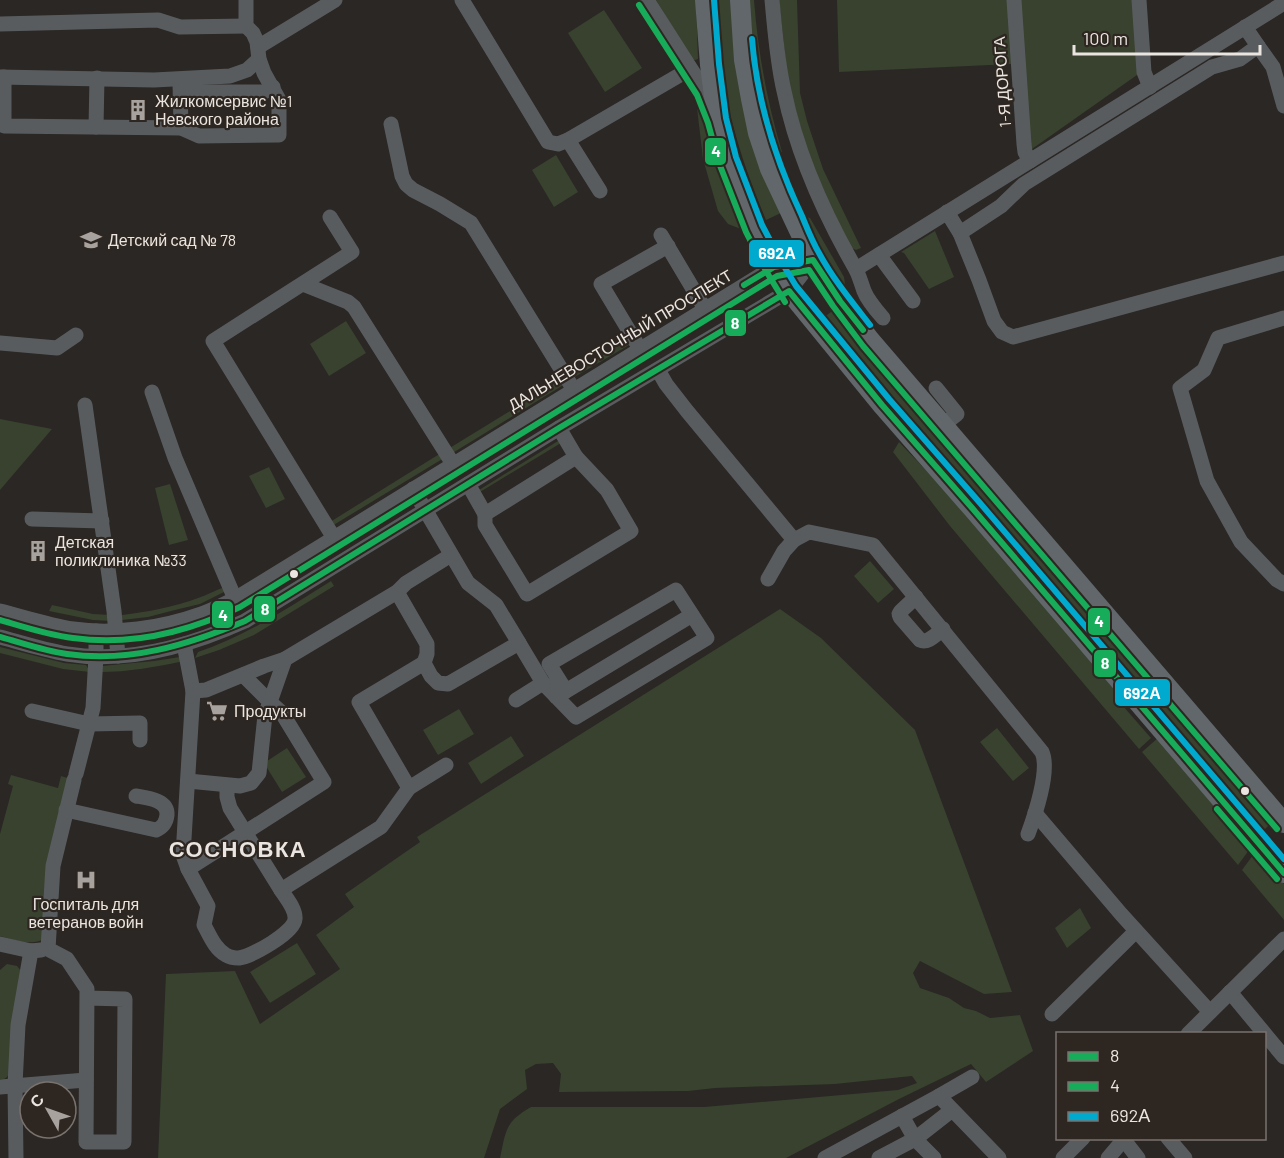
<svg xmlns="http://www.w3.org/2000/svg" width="1284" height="1158" font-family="Barlow,sans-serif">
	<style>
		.green { fill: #38422e }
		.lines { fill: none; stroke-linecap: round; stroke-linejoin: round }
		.minor { stroke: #595c5f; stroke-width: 15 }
		.major { stroke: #61676b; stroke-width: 20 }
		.bus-1-casing { stroke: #2e2620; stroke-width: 10 }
		.bus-2-casing { stroke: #2e2620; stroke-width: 10 }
		.bus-3-casing { stroke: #2e2620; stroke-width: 10 }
		.bus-1 { stroke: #16ac5a; stroke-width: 6 }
		.bus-2 { stroke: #16ac5a; stroke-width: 6 }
		.bus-3 { stroke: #00a9ce; stroke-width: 6 }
		.bus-dot { fill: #eae5e0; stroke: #2e2620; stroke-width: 2 }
		.labels { text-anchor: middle; stroke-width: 4.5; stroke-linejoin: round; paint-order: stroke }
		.street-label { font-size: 16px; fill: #eae5e0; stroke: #2e2620 }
		.poi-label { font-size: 16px; fill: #eae5e0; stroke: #2e2620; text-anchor: start }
		.district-label { font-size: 22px; font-weight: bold; letter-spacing: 1.5px; fill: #eae5e0; stroke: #2e2620 }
		.line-badge { stroke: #2e2620; stroke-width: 2 }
		.badge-label { font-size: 16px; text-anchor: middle; font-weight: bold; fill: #fff }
	</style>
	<rect width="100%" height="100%" fill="#2a2724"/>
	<!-- green -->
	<g class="green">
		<path d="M656,0H696L698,59L695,60L692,59Z"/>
		<path d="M714,0H731L781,213L766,220C749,180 735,139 726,96C719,65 717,32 714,0Z"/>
		<path d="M749,0H754C758,52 767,102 782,152L777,154C762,103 753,53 749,0Z"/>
		<path d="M779,0H797L800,93L807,121L823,169L861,248L856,250L850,247L811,165L788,82Z"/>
		<path d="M837,0H1144L1137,75L1022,156L1012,64L839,72Z"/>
		<path d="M604,10L642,68L605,92L568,33Z"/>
		<path d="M695,91H697L699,97L714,155L741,229L728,224L718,211L703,159Z"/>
		<path d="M556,155L578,192L554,207L532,170Z"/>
		<path d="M801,215L810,218L844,277L845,284L844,290L821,254Z"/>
		<path d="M935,231L954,277L929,289L904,253L901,252Z"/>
		<path d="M835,309L1272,822L1260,834L854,358L823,318Z"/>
		<path d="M346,321L366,353L329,376L310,344Z"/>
		<path d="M626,340L629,345L573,378L571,374Z"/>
		<path d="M562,379L565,384L451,454L448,449Z"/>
		<path d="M0,419L52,429L0,490Z"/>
		<path d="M558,441L561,443L480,492L479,490Z"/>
		<path d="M899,442L967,513L1127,702L1123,706L1151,738L1139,749L950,526L893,452Z"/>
		<path d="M441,453L444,458L332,526L330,522Z"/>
		<path d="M269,467L285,499L266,508L249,476Z"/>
		<path d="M170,484L188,540L169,545L155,488Z"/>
		<path d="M870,561L894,589L878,603L854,576Z"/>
		<path d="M331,581L334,586L254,635L219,650L195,658L198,652C246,636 288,608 331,581Z"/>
		<path d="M225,587L226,591L200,604L175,610L148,617L122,620V615C147,612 174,607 198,598C207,595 216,590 225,587Z"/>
		<path d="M52,605L93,614L111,615L112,621L93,620L49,611Z"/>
		<path d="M780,609L821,638L915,730L1012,992L984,994L920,961L913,973L920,988L949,998L964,1008L976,1011L990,1018L1020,1015L1033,1051L986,1082L971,1064L899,1099L786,1158H500C506,1130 505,1122 531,1107H704L898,1090L917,1083L912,1076L835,1084L715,1088L688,1091L559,1092L561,1074L553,1063L536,1064L525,1070L527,1089L500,1109L484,1158H158L166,974L235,971L260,1024L340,969L316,935L354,907L345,894L420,842L417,837Z"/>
		<path d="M0,647L64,663L86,665L90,672L63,669L0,653Z"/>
		<path d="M180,657L184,661C156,667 129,672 100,672L102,666L154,661Z"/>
		<path d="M459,709L474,734L438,755L423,730Z"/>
		<path d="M997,728L1029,768L1013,781L980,742Z"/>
		<path d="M511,736L524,756L481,784L468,763Z"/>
		<path d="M1159,737L1252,846L1238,865L1142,752Z"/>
		<path d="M287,748L306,777L282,792L264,763Z"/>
		<path d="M11,775L58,788L61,776L71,779L42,940C29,946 13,939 0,936V834L13,786L8,784Z"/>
		<path d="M1256,851L1284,884V920L1242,870Z"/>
		<path d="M1080,908L1091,928L1067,948L1055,928Z"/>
		<path d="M297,943L316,974L270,1003L250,972Z"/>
		<path d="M7,964L17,966L21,971L10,1073C7,1077 5,1080 0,1079V970Z"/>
	</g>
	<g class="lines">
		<!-- minor -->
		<g class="minor">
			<path d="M462,0L548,142L558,144L568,140L690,69"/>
			<path d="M647,0L705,91L711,105"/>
			<path d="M772,0C775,31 777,61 784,91C797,154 822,210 854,266C859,274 861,283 864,291C868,301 876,310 883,318"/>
			<path d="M1014,0L1024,144L1025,152L1030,161"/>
			<path d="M1139,0L1144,72L1150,87"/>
			<path d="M0,24L158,20L180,27L246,26"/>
			<path d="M1258,46L1273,67L1284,106"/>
			<path d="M258,47L335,0"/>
			<path d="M0,77L154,80L230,76L247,70L259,59"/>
			<path d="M4,77V126L181,128L199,136L279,135V100L264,73L259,59L257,42L253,33L246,26V0"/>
			<path d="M180,83L181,128"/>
			<path d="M181,92H264L273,87"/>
			<path d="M391,124L402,176L406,184L413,190L440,204L471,223L574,390"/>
			<path d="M96,127L97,78"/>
			<path d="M568,140L600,191"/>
			<path d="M947,212L960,233L979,280L994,321L1002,332L1013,337L1284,263"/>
			<path d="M330,217L352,252L213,341L334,538"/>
			<path d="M960,233L1001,206L1024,184L1212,67L1240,59L1258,46L1245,27"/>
			<path d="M661,235L705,309"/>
			<path d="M879,255L913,301"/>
			<path d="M856,269L1284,3"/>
			<path d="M303,284L348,302L354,307L453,464"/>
			<path d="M1284,318L1218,338L1204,370L1180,388L1207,481L1241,542L1277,580L1284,584"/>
			<path d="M0,343L57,348L76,335"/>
			<path d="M640,349L601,284L668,246"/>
			<path d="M658,370L666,384L687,411L794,540L809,532L873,545L1042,752C1050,770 1035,815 1028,834"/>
			<path d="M936,388L957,414L943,425"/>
			<path d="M152,392L175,458L235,599"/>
			<path d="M85,405L114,611L118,656"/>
			<path d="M559,428L576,457"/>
			<path d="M576,457L607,490L631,531L527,594L485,525V514Z"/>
			<path d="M468,484L485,514"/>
			<path d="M32,519L102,521"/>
			<path d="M768,579L784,551L794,540"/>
			<path d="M397,592L427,644V654L424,663"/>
			<path d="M916,597L901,611L899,614L900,617L920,640C928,644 936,634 943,629"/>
			<path d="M0,611C24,617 48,625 73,629C114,635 162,628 201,614C213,610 224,604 235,599L774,267L813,260"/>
			<path d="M0,637C22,643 44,650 67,654C128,664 190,646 245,621L559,428L789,291L813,260"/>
			<path d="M184,644L193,691L183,855L188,869"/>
			<path d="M285,659L270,702L282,713L324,782L188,869L208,906L204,925C210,936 215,949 226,955C229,957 235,958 239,958C252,956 294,933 295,919C296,909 286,898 281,890L381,827L409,788L359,702L424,663L431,676L438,683L448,684L519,643L496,605L468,583L413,489"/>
			<path d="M543,683L576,717L707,638L676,590L549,664L566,691L556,697"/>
			<path d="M193,691L206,690L264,666L285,659L397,592L406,583L451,555"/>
			<path d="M566,691L692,615"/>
			<path d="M516,700L543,683L519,643"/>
			<path d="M32,711L89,724L140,723V740"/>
			<path d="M76,774L93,708L96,656V631"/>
			<path d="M74,780L53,866L48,949L67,959L87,989L86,1142H124L125,999L87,998"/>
			<path d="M188,781L240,786L251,783L259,773L265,715L270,702L243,675"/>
			<path d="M227,786V797L230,808L281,890"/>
			<path d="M409,788L446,765"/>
			<path d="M66,810L156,830C163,827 166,823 167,815C168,800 148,798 136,796"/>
			<path d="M1035,813L1121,914L1210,1012"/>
			<path d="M0,944L31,951L41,950"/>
			<path d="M1230,992L1284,1057"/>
			<path d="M1052,1014L1136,931"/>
			<path d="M1188,1034L1284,939"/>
			<path d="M972,1077L939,1096L999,1158"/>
			<path d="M0,1087L86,1080"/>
			<path d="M902,1116L915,1139L934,1158"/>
			<path d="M1168,1138L1185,1158"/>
			<path d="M1124,1140L1138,1158"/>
			<path d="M16,1158L15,1085L18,1025L31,951"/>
			<path d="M825,1158L939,1096"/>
			<path d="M879,1158L915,1139L952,1110"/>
			<path d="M1063,1158L1083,1138"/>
			<path d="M1108,1158L1125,1138"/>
		</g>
		<!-- major -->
		<g class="major">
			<path d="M705,0L710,65L717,120L727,160L754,229L774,267L789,291L882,405L973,509L1284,873"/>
			<path d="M740,0L744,60L751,99L758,133L770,169L813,260L840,301L870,340L1284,823"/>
		</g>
		<defs>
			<g id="bus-1">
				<path d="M744,285L774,267L813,260L840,301L863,330"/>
				<path d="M0,637C22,643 44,651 67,654C129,663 188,645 245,621L559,428L789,291L882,405L973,509L1284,873"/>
			</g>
			<g id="bus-2">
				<path d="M639,5L697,95L708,123L719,163L746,232L766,271L785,302"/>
				<path d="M0,620C24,627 48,635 73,638C130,646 188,632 240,607L777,276L809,270L833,306L863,346L1277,829"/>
				<path d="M1217,809L1277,879"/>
			</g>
			<g id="bus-3">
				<path d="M714,0L719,64L726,118L736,157L762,225L782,263L796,286L889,399L980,503L1284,859"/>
				<path d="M752,39C757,102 775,159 802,216C807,228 812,241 819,253C833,279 852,302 870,325"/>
			</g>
		</defs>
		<!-- bus-1 casing -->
		<use href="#bus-1" class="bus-1-casing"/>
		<!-- bus-2 casing -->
		<use href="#bus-2" class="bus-2-casing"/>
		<!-- bus-3 casing -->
		<use href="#bus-3" class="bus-3-casing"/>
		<!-- bus-1 -->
		<use href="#bus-1" class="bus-1"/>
		<!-- bus-2 -->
		<use href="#bus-2" class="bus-2"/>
		<!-- bus-3 -->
		<use href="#bus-3" class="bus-3"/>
	</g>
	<!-- icons -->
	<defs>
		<symbol id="building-bare" viewBox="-9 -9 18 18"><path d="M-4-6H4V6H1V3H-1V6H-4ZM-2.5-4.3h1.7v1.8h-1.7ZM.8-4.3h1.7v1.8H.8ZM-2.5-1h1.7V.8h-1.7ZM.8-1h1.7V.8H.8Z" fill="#a7a29e" stroke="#2e2620" stroke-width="2.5" paint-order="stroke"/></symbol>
		<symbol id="school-bare" viewBox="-9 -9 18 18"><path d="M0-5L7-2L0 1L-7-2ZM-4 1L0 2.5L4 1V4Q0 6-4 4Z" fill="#a7a29e" stroke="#2e2620" stroke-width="2.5" paint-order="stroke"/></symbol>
		<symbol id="supermarket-bare" viewBox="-9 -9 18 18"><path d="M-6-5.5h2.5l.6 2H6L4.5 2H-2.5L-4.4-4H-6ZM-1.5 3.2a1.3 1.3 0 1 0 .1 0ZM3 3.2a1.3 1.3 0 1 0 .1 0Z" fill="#a7a29e" stroke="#2e2620" stroke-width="2.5" paint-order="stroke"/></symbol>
		<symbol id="hospital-bare" viewBox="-9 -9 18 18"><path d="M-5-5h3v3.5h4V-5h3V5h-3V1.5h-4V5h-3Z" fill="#a7a29e" stroke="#2e2620" stroke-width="2.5" paint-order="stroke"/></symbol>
	</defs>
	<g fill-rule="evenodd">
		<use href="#building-bare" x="123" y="95" width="30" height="30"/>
		<use href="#school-bare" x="76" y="225" width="30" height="30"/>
		<use href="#building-bare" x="23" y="536" width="30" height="30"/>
		<use href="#supermarket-bare" x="202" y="696" width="30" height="30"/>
		<use href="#hospital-bare" x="71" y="865" width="30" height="30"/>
	</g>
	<!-- markers -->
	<g class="bus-dot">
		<circle cx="294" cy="574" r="5"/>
		<circle cx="1245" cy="791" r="5"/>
	</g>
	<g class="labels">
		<!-- street labels -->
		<g class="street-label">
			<text transform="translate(1002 82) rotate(-94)" y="6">1-Я ДОРОГА</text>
			<text transform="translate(620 340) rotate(-31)" y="6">ДАЛЬНЕВОСТОЧНЫЙ ПРОСПЕКТ</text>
		</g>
		<!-- poi labels -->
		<g class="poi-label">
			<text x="155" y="107">Жилкомсервис №1<tspan x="155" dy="18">Невского района</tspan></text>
			<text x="108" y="246">Детский сад № 78</text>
			<text x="55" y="548">Детская<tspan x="55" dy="18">поликлиника №33</tspan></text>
			<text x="234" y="717">Продукты</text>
			<text x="86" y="910" text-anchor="middle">Госпиталь для<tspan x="86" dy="18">ветеранов войн</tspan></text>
		</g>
		<!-- district labels -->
		<g class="district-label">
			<text x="238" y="857">СОСНОВКА</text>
		</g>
	</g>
	<g class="line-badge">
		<rect x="704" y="137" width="23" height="29" rx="6" fill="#16ac5a"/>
		<rect x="748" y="239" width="57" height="29" rx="6" fill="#00a9ce"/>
		<rect x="724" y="309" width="23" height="28" rx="6" fill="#16ac5a"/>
		<rect x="253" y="595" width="23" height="28" rx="6" fill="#16ac5a"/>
		<rect x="211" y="600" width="23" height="29" rx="6" fill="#16ac5a"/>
		<rect x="1087" y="607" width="24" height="29" rx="6" fill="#16ac5a"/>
		<rect x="1093" y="649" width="24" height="29" rx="6" fill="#16ac5a"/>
		<rect x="1114" y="678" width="57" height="29" rx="6" fill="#00a9ce"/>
	</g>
	<g class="badge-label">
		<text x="716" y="157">4</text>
		<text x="777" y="259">692А</text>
		<text x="735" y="329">8</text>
		<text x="265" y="615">8</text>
		<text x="223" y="621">4</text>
		<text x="1099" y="627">4</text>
		<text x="1105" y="669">8</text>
		<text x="1142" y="699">692А</text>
	</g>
	<!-- legend -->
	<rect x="1056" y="1032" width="210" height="108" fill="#2e2620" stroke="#79726d" stroke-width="1.5"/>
	<rect x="1068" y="1052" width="30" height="9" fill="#16ac5a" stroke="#79726d" stroke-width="1.5"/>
	<text x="1110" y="1062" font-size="18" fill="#eae5e0">8</text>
	<rect x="1068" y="1082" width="30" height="9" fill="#16ac5a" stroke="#79726d" stroke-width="1.5"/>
	<text x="1110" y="1092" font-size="18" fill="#eae5e0">4</text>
	<rect x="1068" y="1112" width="30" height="9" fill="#00a9ce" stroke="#79726d" stroke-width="1.5"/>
	<text x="1110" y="1122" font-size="18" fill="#eae5e0">692А</text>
	<!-- north arrow -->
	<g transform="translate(48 1110) rotate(310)"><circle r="28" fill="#2e2620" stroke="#79726d" stroke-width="1.5"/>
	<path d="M0-4.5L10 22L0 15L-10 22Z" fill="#a7a29e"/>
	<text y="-9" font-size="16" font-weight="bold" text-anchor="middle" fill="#eae5e0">С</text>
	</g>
	<!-- scale -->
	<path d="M1074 45v9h186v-9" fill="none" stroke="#eae5e0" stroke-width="3"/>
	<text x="1083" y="45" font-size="18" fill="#eae5e0" stroke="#2e2620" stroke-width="4.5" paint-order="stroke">100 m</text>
</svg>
